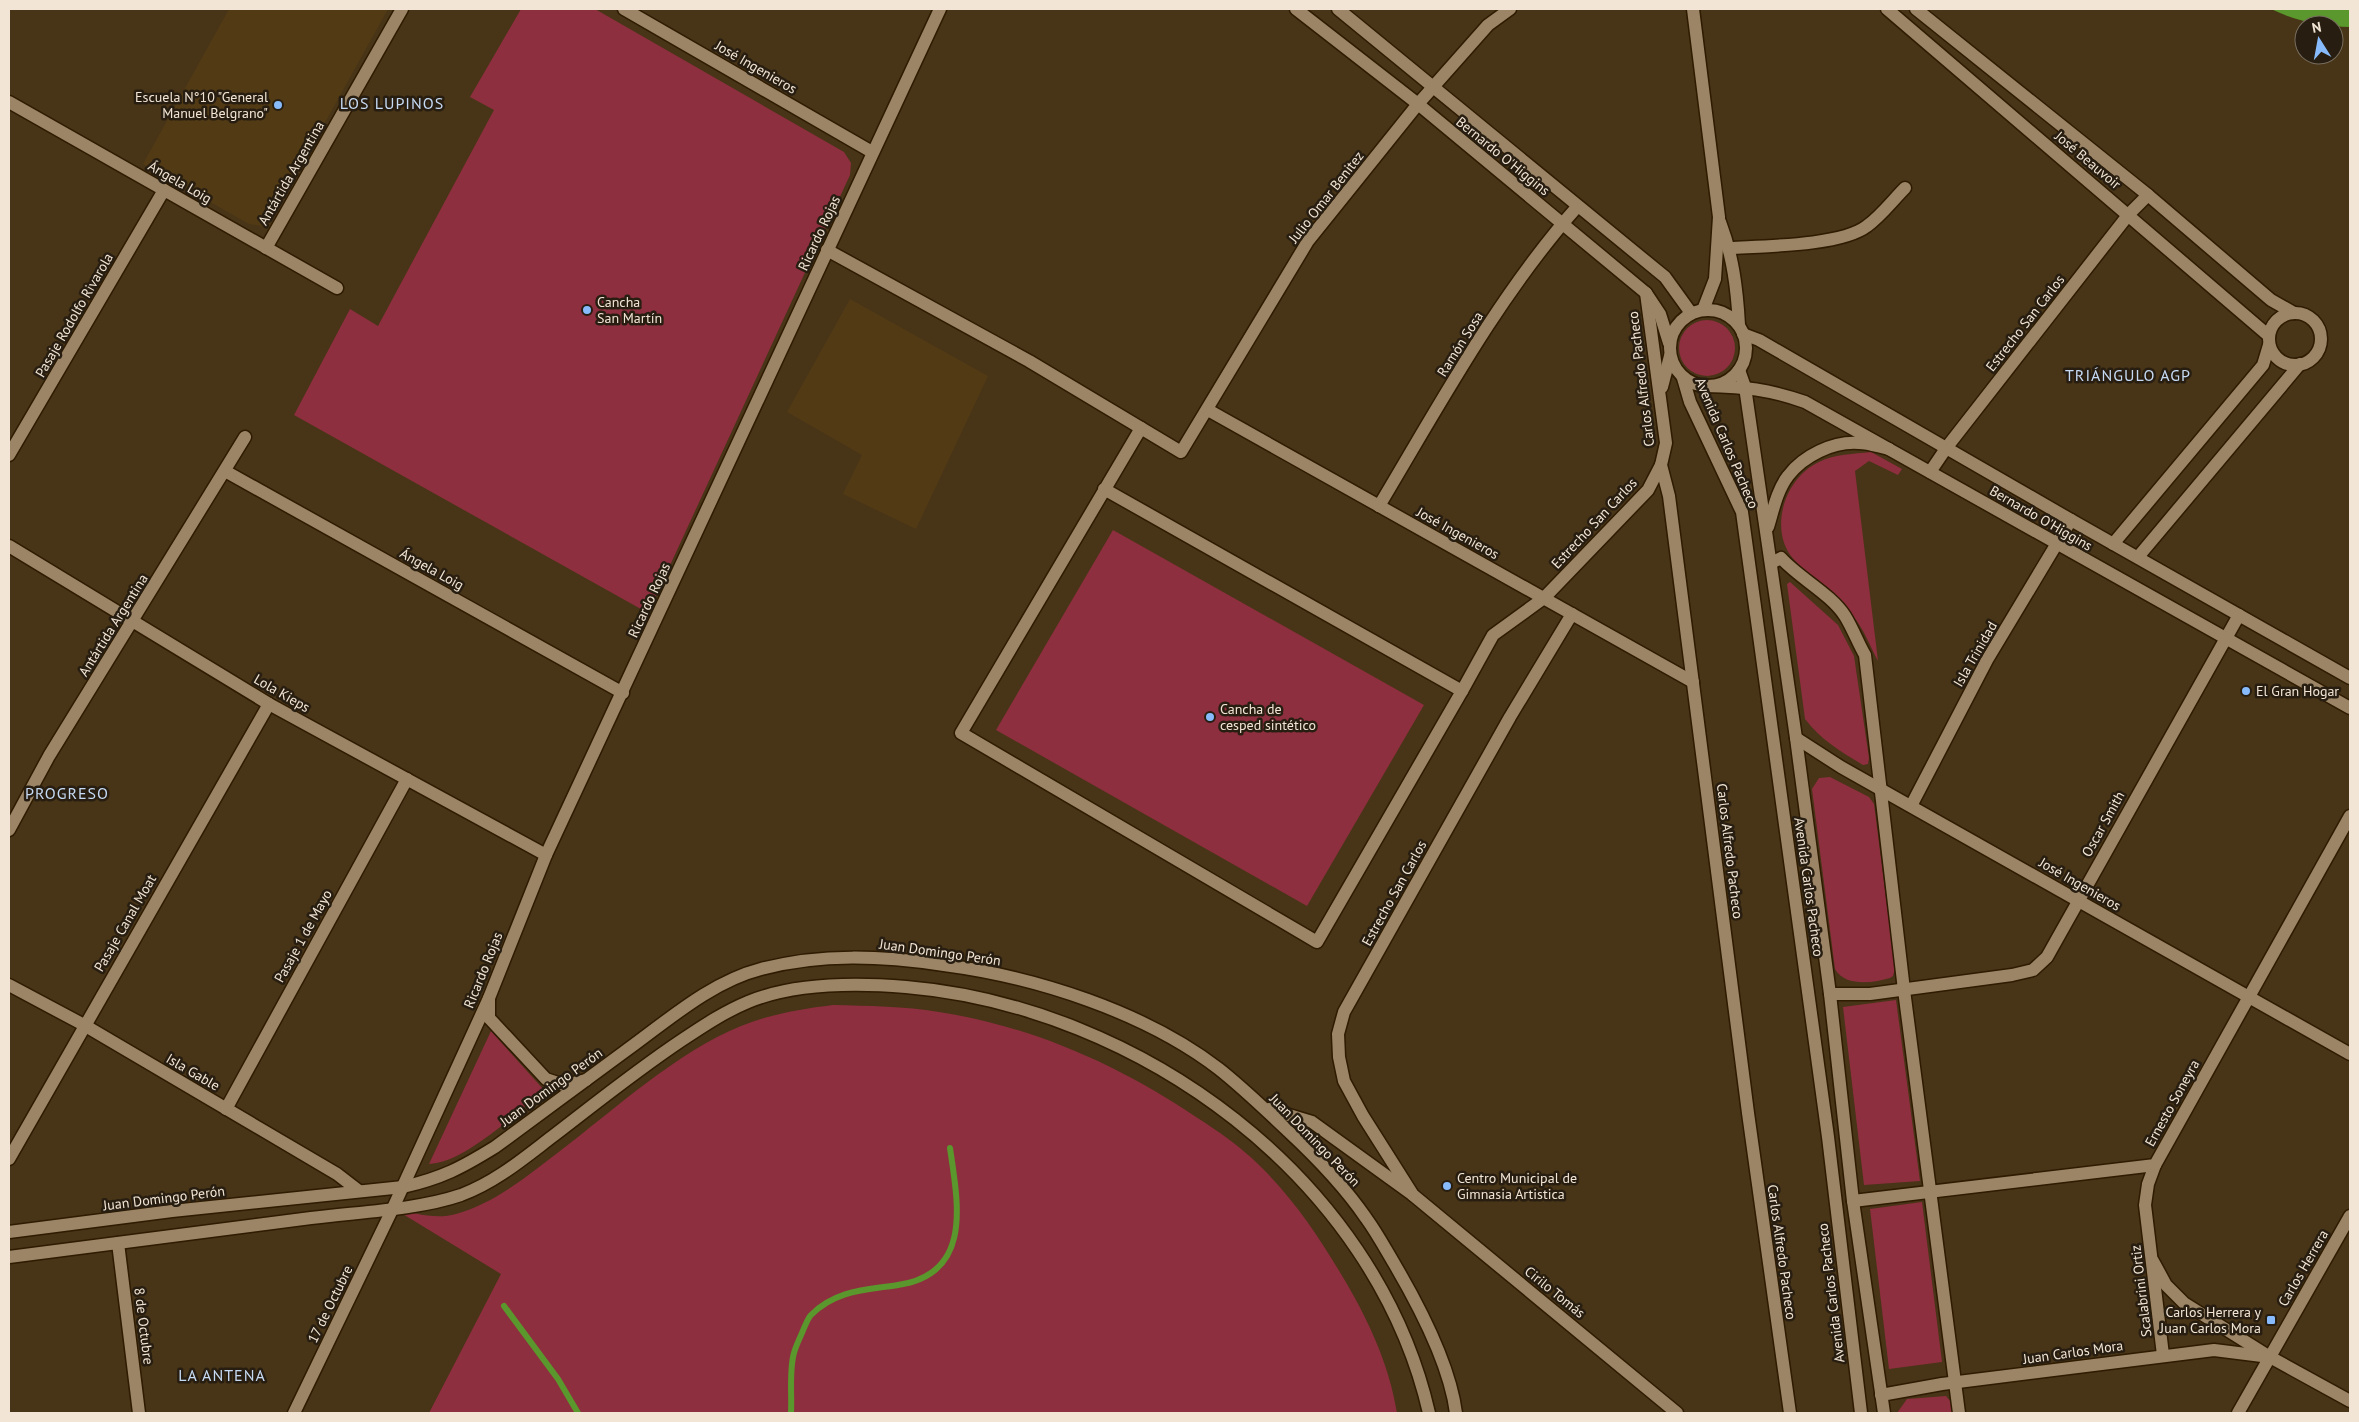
<svg xmlns="http://www.w3.org/2000/svg" width="2359" height="1422" font-family="'PT Sans',sans-serif">
	<style>
		.built { fill: #523a15 }
		.green { fill: #8d2f3e }
		.water { fill: #5a972c }
		.lines { fill: none; stroke-linecap: round; stroke-linejoin: round }
		.stream { stroke: #5a972c; stroke-width: 6 }
		.minor-casing { stroke: #2e1b00; stroke-width: 15 }
		.tertiary-casing { stroke: #2e1b00; stroke-width: 15 }
		.secondary-casing { stroke: #2e1b00; stroke-width: 15 }
		.minor { stroke: #9c8566; stroke-width: 12 }
		.tertiary { stroke: #9c8566; stroke-width: 12 }
		.secondary { stroke: #9c8566; stroke-width: 12 }
		.poi-dot { fill: #87bbfb; stroke: #271e11; stroke-width: 2 }
		.labels { text-anchor: middle; stroke-width: 5; stroke-linejoin: round; paint-order: stroke }
		.street-label { font-size: 14px; fill: #f2e5d5; stroke: #271e11 }
		.poi-label { font-size: 14px; fill: #f2e5d5; stroke: #271e11; text-anchor: start }
		.quarter-label { font-size: 16px; letter-spacing: 1px; fill: #c7daf3; stroke: #271e11 }
	</style>
	<rect width="100%" height="100%" fill="#483417"/>
	<!-- built -->
	<g class="built">
		<path d="M229,9H388L272,218L262,226L249,224L143,164Z"/>
		<path d="M850,299L988,376L916,529L843,494L862,455L787,412Z"/>
	</g>
	<!-- green -->
	<g class="green">
		<path d="M521,9H595L844,152L851,163L850,175L648,613L294,415L350,309L378,326L494,110L470,97Z"/>
		<circle cx="1707" cy="348" r="28"/>
		<path d="M1871,452L1902,469L1898,475L1869,461L1855,471L1878,661C1870,646 1863,627 1852,615C1839,601 1824,588 1810,575C1804,569 1796,563 1791,556C1769,526 1786,477 1819,462C1835,454 1854,454 1871,452Z"/>
		<path d="M1113,530L1424,705L1307,906L996,730Z"/>
		<path d="M1790,582L1838,625L1854,656L1869,758L1868,764L1863,765C1840,751 1821,740 1805,719L1787,584Z"/>
		<path d="M1830,777L1869,797L1874,804L1895,968L1893,976L1890,978C1873,983 1845,987 1835,969L1812,789L1819,778Z"/>
		<path d="M1896,1000L1920,1181L1864,1185L1843,1007Z"/>
		<path d="M833,1005C869,1006 904,1006 939,1012C1031,1026 1119,1065 1196,1117C1218,1131 1241,1147 1259,1165C1292,1197 1318,1235 1341,1274C1367,1317 1389,1363 1397,1413H429L501,1274L393,1208C414,1213 435,1220 456,1214C496,1203 528,1175 560,1151C615,1109 677,1052 741,1026C771,1014 801,1009 833,1005Z"/>
		<path d="M491,1031L544,1090C518,1112 463,1164 429,1164Z"/>
		<path d="M1922,1202L1942,1362L1889,1369L1870,1209Z"/>
		<path d="M1946,1396L1951,1402L1953,1413H1897L1907,1399Z"/>
	</g>
	<!-- water -->
	<path class="water" d="M2271,9H2350V27C2323,26 2298,22 2271,9Z"/>
	<g class="lines">
		<!-- stream -->
		<g class="stream">
			<path d="M504,1306L558,1379L578,1413"/>
			<path d="M791,1413C792,1396 789,1369 794,1353C796,1345 801,1336 804,1328C806,1324 808,1318 811,1315C836,1290 866,1290 898,1285C973,1274 958,1203 950,1148"/>
		</g>
		<defs>
			<g id="minor">
				<path d="M624,9L872,152"/>
				<path d="M9,102L337,288"/>
				<path d="M266,248L402,9"/>
				<path d="M1730,248C1764,246 1841,246 1867,226C1881,216 1893,200 1905,188"/>
				<path d="M827,250L1029,361L1181,452L1308,241L1418,104L1488,25L1510,9"/>
				<path d="M1646,293L1666,443L1661,465L1669,496L1748,1113L1790,1413"/>
				<path d="M1662,387L1670,356"/>
				<path d="M1208,410L1693,682"/>
				<path d="M9,455L164,190"/>
				<path d="M225,471L623,693"/>
				<path d="M1930,472L1947,447L2129,214L2148,195"/>
				<path d="M1104,489L1462,691L1317,942L961,733L1141,428"/>
				<path d="M1379,506C1440,404 1498,296 1577,207"/>
				<path d="M9,546L269,704L546,855"/>
				<path d="M1771,563L1781,558C1799,578 1831,594 1845,616C1853,629 1858,643 1865,655L1904,990L1959,1413"/>
				<path d="M1572,614L1510,717L1344,1012L1338,1034L1339,1057L1344,1081L1363,1116L1413,1195L1677,1413"/>
				<path d="M1462,691L1493,635L1544,598L1648,490L1661,465"/>
				<path d="M1796,738L1841,767L2350,1054"/>
				<path d="M1911,806L1987,660L2071,520"/>
				<path d="M9,830L49,756L245,437"/>
				<path d="M9,985L84,1025L337,1174L359,1191"/>
				<path d="M1830,994H1870L2012,975L2033,970L2047,957L2239,615"/>
				<path d="M489,998V1018L546,1079L564,1085L586,1080"/>
				<path d="M226,1109L407,779"/>
				<path d="M9,1159L269,704"/>
				<path d="M2155,1165L2148,1184L2145,1205L2163,1355"/>
				<path d="M1853,1201L2155,1165L2350,816"/>
				<path d="M118,1243L139,1413"/>
				<path d="M2153,1261L2166,1285L2184,1303L2270,1357L2350,1401"/>
				<path d="M1881,1395L1942,1384L2214,1350L2270,1357"/>
				<path d="M294,1413L393,1208"/>
				<path d="M2238,1413L2350,1216"/>
			</g>
			<g id="tertiary">
				<path d="M1296,9L1418,104L1646,293L1660,314L1669,343"/>
				<path d="M1338,9L1665,277L1691,313"/>
				<path d="M1887,9L2269,336"/>
				<path d="M1916,9L2148,195L2271,300L2294,313"/>
				<circle cx="2295" cy="339" r="26"/>
				<path d="M1743,334L1759,340L2071,520L2350,678"/>
				<path d="M1706,386C1745,387 1768,389 1805,402L2350,708"/>
				<path d="M2113,544L2263,365L2269,345"/>
				<path d="M2138,557L2300,364"/>
				<path d="M393,1208L489,998L546,855L940,9"/>
			</g>
			<g id="secondary">
				<path d="M1693,9L1719,217L1715,279L1703,310"/>
				<path d="M1720,222C1733,256 1737,289 1739,325"/>
				<circle cx="1708" cy="348" r="38"/>
				<path d="M1739,370L1745,387L1796,738L1830,994L1853,1201L1884,1413"/>
				<path d="M1683,378L1690,402L1742,512L1828,1137L1861,1413"/>
				<path d="M1768,527C1773,511 1777,490 1788,476C1803,456 1833,441 1859,443C1869,443 1879,447 1889,449"/>
				<path d="M1269,1109L1312,1122L1413,1195"/>
				<path d="M9,1232L172,1211L403,1187C442,1178 461,1168 495,1147C538,1115 581,1084 624,1052C666,1022 710,982 761,969C822,953 882,956 944,965C1036,977 1145,1012 1219,1069C1243,1088 1266,1110 1288,1131C1316,1157 1344,1186 1366,1218C1377,1233 1386,1250 1395,1265C1419,1306 1450,1366 1456,1413"/>
				<path d="M9,1257C109,1244 210,1231 311,1218C357,1212 417,1210 461,1195C496,1182 524,1158 553,1136C596,1103 637,1070 682,1040C703,1026 724,1012 748,1002C794,983 857,983 906,987C1140,1007 1375,1178 1429,1413"/>
			</g>
		</defs>
		<!-- minor casing -->
		<use href="#minor" class="minor-casing"/>
		<!-- tertiary casing -->
		<use href="#tertiary" class="tertiary-casing"/>
		<!-- secondary casing -->
		<use href="#secondary" class="secondary-casing"/>
		<!-- minor -->
		<use href="#minor" class="minor"/>
		<!-- tertiary -->
		<use href="#tertiary" class="tertiary"/>
		<!-- secondary -->
		<use href="#secondary" class="secondary"/>
	</g>
	<!-- markers -->
	<g class="poi-dot">
		<circle cx="278" cy="105" r="5"/>
		<circle cx="587" cy="310" r="5"/>
		<circle cx="2246" cy="691" r="5"/>
		<circle cx="1210" cy="717" r="5"/>
		<circle cx="1447" cy="1186" r="5"/>
		<rect x="2266" y="1315" width="10" height="10" rx="2.5"/>
	</g>
	<g class="labels">
		<!-- street labels -->
		<g class="street-label">
			<text transform="translate(756 67) rotate(30)" y="5">José Ingenieros</text>
			<text transform="translate(1503 156) rotate(39)" y="5">Bernardo O'Higgins</text>
			<text transform="translate(2088 160) rotate(40)" y="5">José Beauvoir</text>
			<text transform="translate(291 173) rotate(-60)" y="5">Antártida Argentina</text>
			<text transform="translate(180 182) rotate(30)" y="5">Ángela Loig</text>
			<text transform="translate(1326 197) rotate(-52)" y="5">Julio Omar Benitez</text>
			<text transform="translate(819 233) rotate(-65)" y="5">Ricardo Rojas</text>
			<text transform="translate(74 315) rotate(-60)" y="5">Pasaje Rodolfo Rivarola</text>
			<text transform="translate(2025 323) rotate(-52)" y="5">Estrecho San Carlos</text>
			<text transform="translate(1460 344) rotate(-58)" y="5">Ramón Sosa</text>
			<text transform="translate(1641 379) rotate(-97)" y="5">Carlos Alfredo Pacheco</text>
			<text transform="translate(1727 443) rotate(67)" y="5">Avenida Carlos Pacheco</text>
			<text transform="translate(2041 518) rotate(30)" y="5">Bernardo O'Higgins</text>
			<text transform="translate(1594 523) rotate(-47)" y="5">Estrecho San Carlos</text>
			<text transform="translate(1458 533) rotate(29)" y="5">José Ingenieros</text>
			<text transform="translate(432 569) rotate(29)" y="5">Ángela Loig</text>
			<text transform="translate(649 600) rotate(-65)" y="5">Ricardo Rojas</text>
			<text transform="translate(113 625) rotate(-58)" y="5">Antártida Argentina</text>
			<text transform="translate(1975 654) rotate(-60)" y="5">Isla Trinidad</text>
			<text transform="translate(282 693) rotate(30)" y="5">Lola Kieps</text>
			<text transform="translate(2103 824) rotate(-61)" y="5">Oscar Smith</text>
			<text transform="translate(1730 851) rotate(83)" y="5">Carlos Alfredo Pacheco</text>
			<text transform="translate(2080 884) rotate(30)" y="5">José Ingenieros</text>
			<text transform="translate(1809 887) rotate(82)" y="5">Avenida Carlos Pacheco</text>
			<text transform="translate(1394 893) rotate(-61)" y="5">Estrecho San Carlos</text>
			<text transform="translate(125 923) rotate(-60)" y="5">Pasaje Canal Moat</text>
			<text transform="translate(303 936) rotate(-61)" y="5">Pasaje 1 de Mayo</text>
			<text transform="translate(940 952) rotate(8)" y="5">Juan Domingo Perón</text>
			<text transform="translate(483 970) rotate(-68)" y="5">Ricardo Rojas</text>
			<text transform="translate(193 1072) rotate(30)" y="5">Isla Gable</text>
			<text transform="translate(551 1087) rotate(-36)" y="5">Juan Domingo Perón</text>
			<text transform="translate(2172 1103) rotate(-61)" y="5">Ernesto Soneyra</text>
			<text transform="translate(1315 1140) rotate(46)" y="5">Juan Domingo Perón</text>
			<text transform="translate(164 1198) rotate(-7)" y="5">Juan Domingo Perón</text>
			<text transform="translate(1782 1252) rotate(82)" y="5">Carlos Alfredo Pacheco</text>
			<text transform="translate(2303 1268) rotate(-60)" y="5">Carlos Herrera</text>
			<text transform="translate(2141 1291) rotate(-97)" y="5">Scalabrini Ortiz</text>
			<text transform="translate(1555 1292) rotate(39)" y="5">Cirilo Tomás</text>
			<text transform="translate(1831 1293) rotate(-97)" y="5">Avenida Carlos Pacheco</text>
			<text transform="translate(330 1304) rotate(-64)" y="5">17 de Octubre</text>
			<text transform="translate(144 1326) rotate(83)" y="5">8 de Octubre</text>
			<text transform="translate(2073 1352) rotate(-8)" y="5">Juan Carlos Mora</text>
		</g>
		<!-- poi labels -->
		<g class="poi-label">
			<text x="268" y="102" text-anchor="end">Escuela N°10 "General<tspan x="268" dy="16">Manuel Belgrano"</tspan></text>
			<text x="597" y="307">Cancha<tspan x="597" dy="16">San Martín</tspan></text>
			<text x="2256" y="696">El Gran Hogar</text>
			<text x="1220" y="714">Cancha de<tspan x="1220" dy="16">cesped sintético</tspan></text>
			<text x="1457" y="1183">Centro Municipal de<tspan x="1457" dy="16">Gimnasia Artistica</tspan></text>
			<text x="2261" y="1317" text-anchor="end">Carlos Herrera y<tspan x="2261" dy="16">Juan Carlos Mora</tspan></text>
		</g>
		<!-- quarter labels -->
		<g class="quarter-label">
			<text x="392" y="109">LOS LUPINOS</text>
			<text x="2128" y="381">TRIÁNGULO AGP</text>
			<text x="67" y="799">PROGRESO</text>
			<text x="222" y="1381">LA ANTENA</text>
		</g>
	</g>
	<!-- border -->
	<rect width="2359" height="1422" fill="none" stroke="#f2e5d5" stroke-width="20"/>
	<!-- north arrow -->
	<g transform="translate(2319 40) rotate(349)"><circle r="24" fill="#271e11" stroke="#786e5f"/>
	<path d="M0-4L9 19L0 12L-9 19Z" fill="#87bbfb"/>
	<text y="-8" font-size="14" font-weight="bold" text-anchor="middle" fill="#f2e5d5">N</text>
	</g>
</svg>
